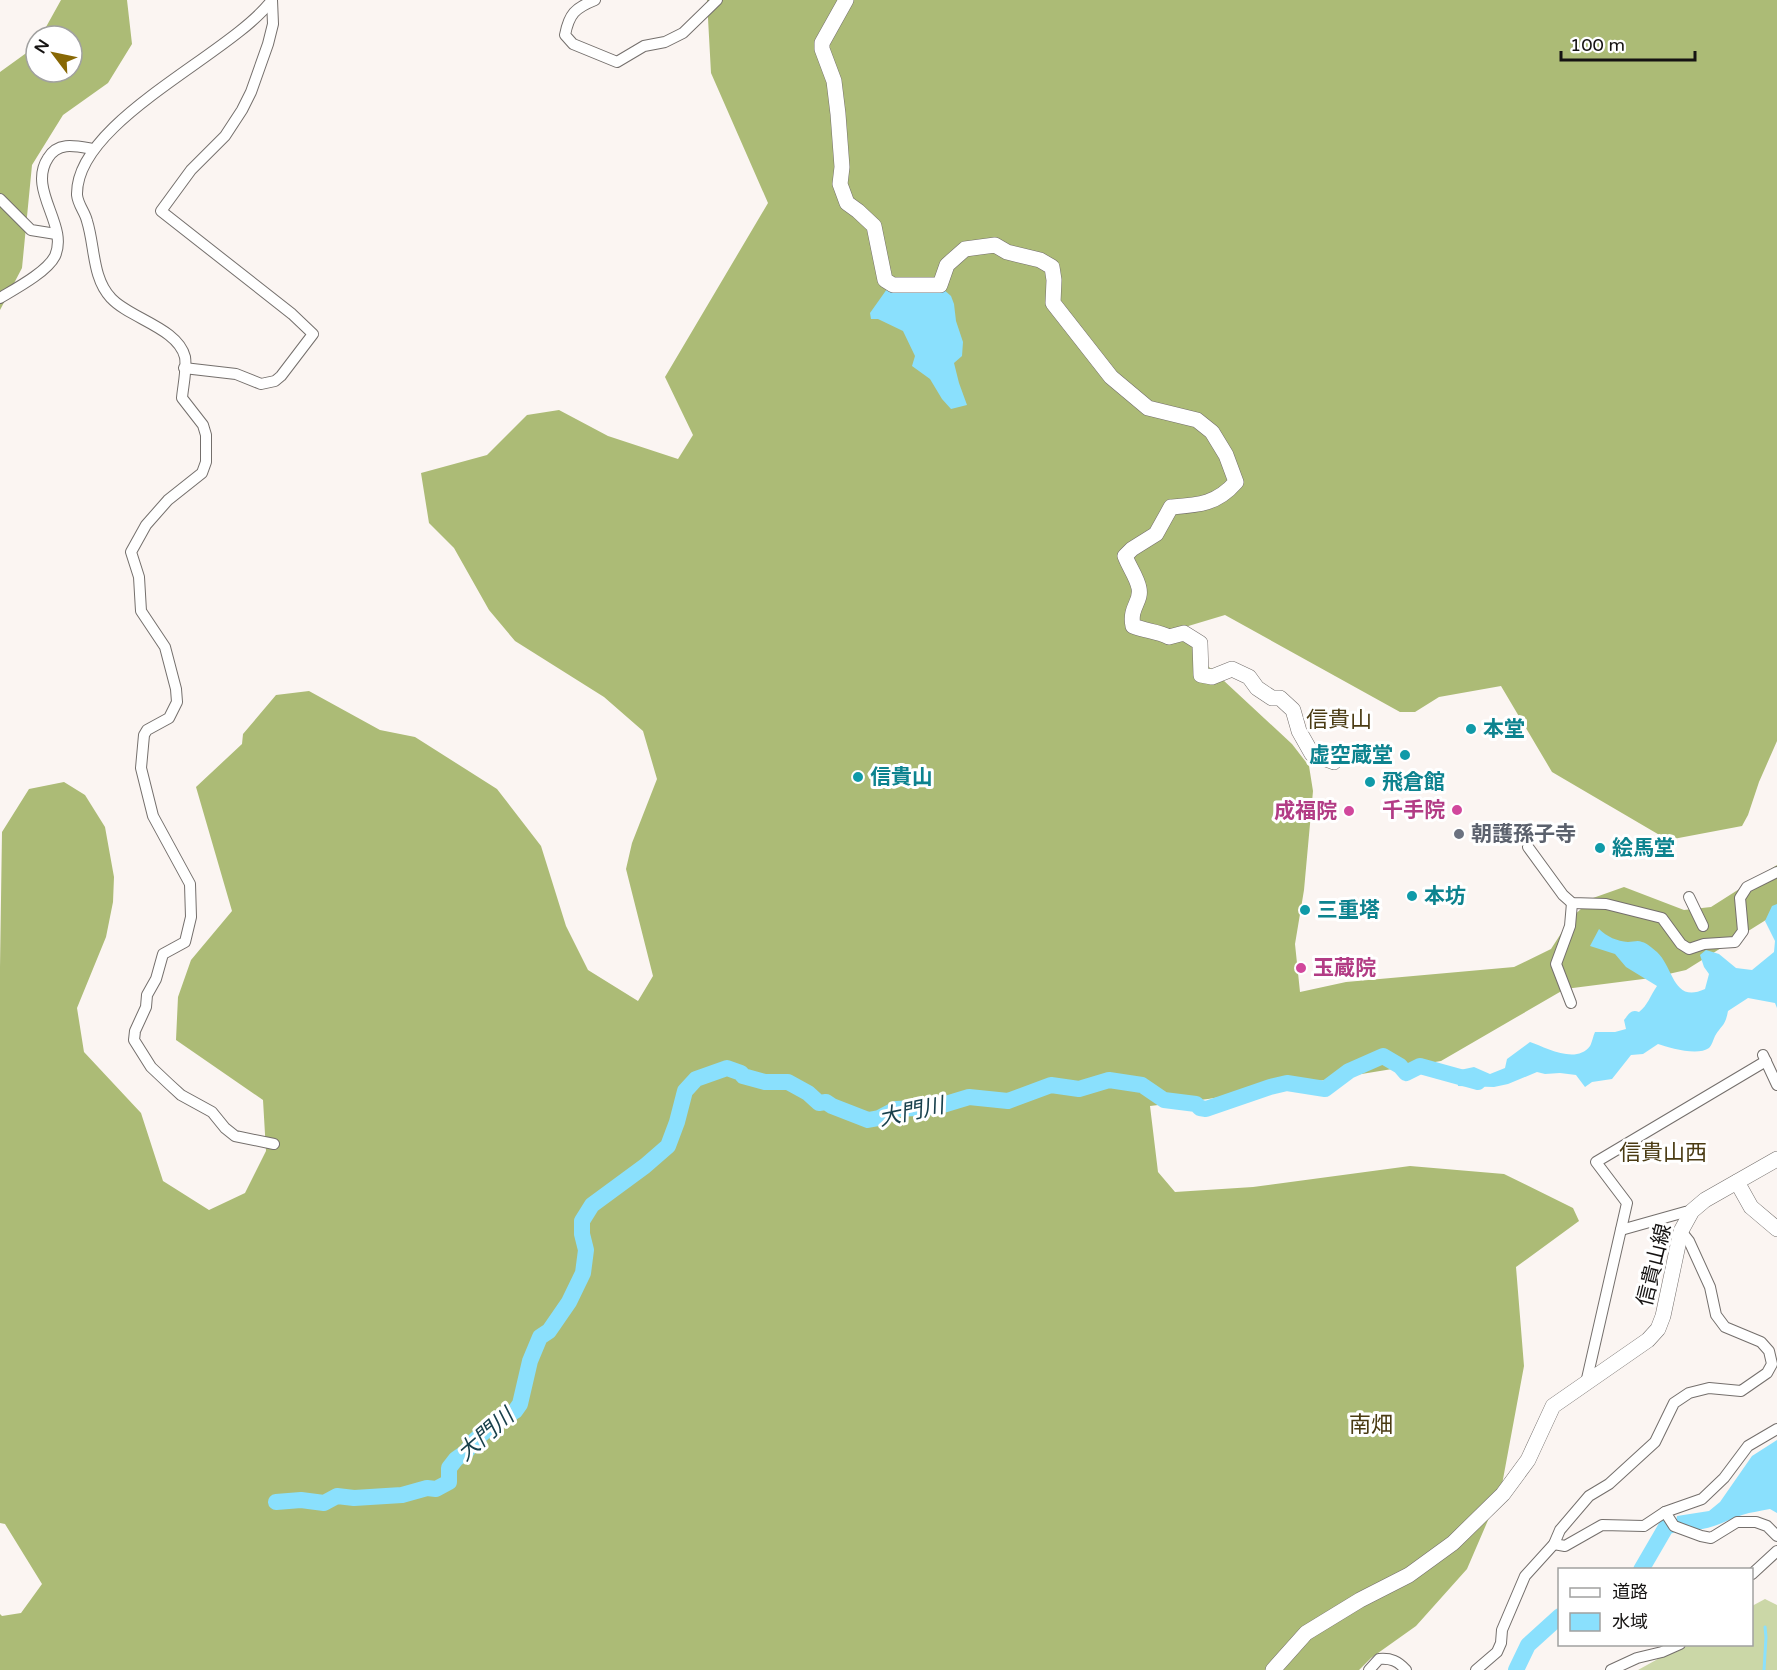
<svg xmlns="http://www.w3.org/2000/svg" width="1777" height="1670" font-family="'Varela Round','Noto Sans JP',sans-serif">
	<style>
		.green { fill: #cbd7a7 }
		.forest { fill: #acbb76 }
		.water { fill: #8ae0fd }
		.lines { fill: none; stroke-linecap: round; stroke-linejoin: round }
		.stream { stroke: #8ae0fd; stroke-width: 3 }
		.river { stroke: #8ae0fd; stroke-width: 16 }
		.street-casing { stroke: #746f6c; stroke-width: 12 }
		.secondary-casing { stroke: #746f6c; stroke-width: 16 }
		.street { stroke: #fff; stroke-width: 10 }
		.secondary { stroke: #fff; stroke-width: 15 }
		.culture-dot { fill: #0f9aa8; stroke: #fff; stroke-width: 2 }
		.hotel-dot { fill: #d1479c; stroke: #fff; stroke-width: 2 }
		.worship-dot { fill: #6b7280; stroke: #fff; stroke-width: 2 }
		.labels { text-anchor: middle; stroke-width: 6; stroke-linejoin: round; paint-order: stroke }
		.culture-label { font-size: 21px; font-weight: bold; fill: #0d838f; stroke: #fff; text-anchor: start }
		.hotel-label { font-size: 21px; font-weight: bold; fill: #b23c85; stroke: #fff; text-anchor: end }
		.worship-label { font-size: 21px; font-weight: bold; fill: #5b616d; stroke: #fff; text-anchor: start }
		.street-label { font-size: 21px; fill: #151312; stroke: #fff }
		.neighbourhood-label { font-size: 22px; fill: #4a3b13; stroke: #fff }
		.water-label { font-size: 22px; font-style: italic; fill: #18404c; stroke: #fff }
	</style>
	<rect width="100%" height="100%" fill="#fbf5f2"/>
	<!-- green -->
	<path class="green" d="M1765,1599L1777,1605V1670H1638L1683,1645L1752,1644V1606Z"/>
	<!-- forest -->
	<g class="forest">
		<path d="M61,0H127L132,44L108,83L63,115L32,165L22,268L0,310V72L36,46V72H72V36H41Z"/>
		<path d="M707,0H1777V741L1759,782L1748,815L1742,826L1668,840L1552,772L1501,686L1439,697L1415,712H1400L1225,615L1185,627L1194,653L1292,744L1309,766L1313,791L1304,890L1295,944L1300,992L1346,982L1514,967L1551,949L1571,918L1593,898L1624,887L1684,910L1711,907L1777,865V913L1686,970L1651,978L1565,989L1441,1061L1208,1099L1150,1106L1158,1172L1175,1192L1253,1187L1410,1166L1504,1174L1573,1208L1579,1221L1516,1267L1524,1366L1501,1490L1467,1569L1416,1626L1371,1658L1359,1670H0V1614L2,1616L21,1613L42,1584L5,1524L0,1523V967L2,832L29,789L64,782L85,795L105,827L114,877L113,902L106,937L77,1008L84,1052L141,1113L163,1181L209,1210L245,1193L266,1151L263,1100L176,1040L178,997L191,960L232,911L196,787L242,744L243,734L276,695L309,691L380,730L415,737L497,789L541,846L566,926L588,970L638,1001L653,976L626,869L632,843L657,779L643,731L604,697L515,641L489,610L454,548L429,523L421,473L487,455L527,415L559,410L608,436L678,459L693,435L665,377L768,203L711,73Z"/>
	</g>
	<!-- water -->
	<g class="water">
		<path d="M887,289H943L951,296L954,304L956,321L963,342L962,356L954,363L959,383L967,405L951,409L942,399L930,379L912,366L915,356L903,331L878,319H871L870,313Z"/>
		<path d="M1777,904V1008L1775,1003L1748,998L1728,1011C1725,1027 1722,1024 1715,1036C1713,1040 1712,1045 1709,1048C1698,1056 1669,1048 1658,1044L1643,1054L1631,1055L1612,1079L1592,1082L1585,1087L1576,1075L1560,1073L1545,1074L1537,1072L1508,1084L1494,1087L1458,1086L1457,1075L1460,1070L1474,1067L1490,1074L1505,1068L1507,1059L1530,1042C1545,1047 1576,1065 1590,1046C1592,1043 1593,1036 1595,1032H1615L1626,1029L1624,1020C1629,1014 1631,1009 1639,1012C1648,1005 1650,996 1657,986L1626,967L1615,954L1590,946L1599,929C1607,937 1617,941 1628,942C1633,942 1638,940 1642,942C1647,943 1653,949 1657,952C1674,968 1673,1004 1705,989L1709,974L1704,967L1700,955L1706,950L1719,954L1736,968L1752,970L1774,952L1775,941L1765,921L1772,906Z"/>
		<path d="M1777,1440V1513L1770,1509C1761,1511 1751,1512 1742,1515C1721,1522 1696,1540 1676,1521L1677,1516L1709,1511L1720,1502L1752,1456Z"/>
	</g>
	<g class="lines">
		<!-- stream -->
		<path class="stream" d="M1764,1670L1766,1637L1765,1627"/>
		<!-- river -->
		<g class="river">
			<path d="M276,1502L301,1500L324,1503L337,1496L354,1498L402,1495L427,1488L436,1489L449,1482V1468L456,1459L466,1452L474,1441L491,1426L515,1411L520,1404L530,1361L540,1337L549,1331L569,1302L583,1273L586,1250L582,1234V1221L592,1205L645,1166L668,1146L677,1122L685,1091L696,1079L727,1068L741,1073L743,1076L765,1082H788L808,1093L819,1103L826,1102L832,1106L868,1120L879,1118L896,1109L936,1107L969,1097L1008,1101L1051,1085L1079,1089L1109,1080L1142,1085L1164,1100L1196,1104L1200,1108L1206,1109L1270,1087L1287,1083L1325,1089L1349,1071L1383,1056L1400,1066L1406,1073L1420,1066L1478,1082"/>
			<path d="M1641,1570L1666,1527L1671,1525"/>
			<path d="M1516,1670L1528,1645L1560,1616"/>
		</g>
		<defs>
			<g id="street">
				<path d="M272,0C231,55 75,121 77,195C78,205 85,212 87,221C95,246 92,278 111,298C129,318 178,328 185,357C187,369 183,386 182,398L203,425L206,435V462L202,473L168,500L146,525L131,552L139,577L141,611L165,647L176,689L177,702L169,718L147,730L144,735L141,768L153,816L190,884L191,917L185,942L163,954L156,979L147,995L146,1007L135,1031L134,1040L151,1067L169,1084L181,1095L212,1112L225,1128L235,1136L274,1144"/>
				<path d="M595,0C575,8 569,14 565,35L573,44L617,62L644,46L665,42L683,33L717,0"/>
				<path d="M0,199L31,230L56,234"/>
				<path d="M0,298C15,289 47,272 55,256C69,225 27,190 48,158C58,141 76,146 93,149"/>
				<path d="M184,368L236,374L261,384L275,381L281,376L313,334L292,314L161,211L191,170L225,136L242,110L251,92L268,44L273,24L272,0"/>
				<path d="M1528,847L1563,895L1572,903L1606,904L1662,918L1681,944L1689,949L1704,944L1735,942L1743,931L1740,898L1747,887L1777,872"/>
				<path d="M1689,897L1703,926"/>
				<path d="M1571,1003L1556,964L1570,926L1572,903"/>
				<path d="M1763,1055L1777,1085"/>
				<path d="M1621,1230L1685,1212L1692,1211"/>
				<path d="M1586,1383L1627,1203L1596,1162L1766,1061"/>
				<path d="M1665,1512L1674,1526L1701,1536L1711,1538L1737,1522H1756L1767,1526L1777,1536"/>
				<path d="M1554,1544L1565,1546L1602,1525L1644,1526L1665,1512L1702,1499L1724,1478L1748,1446L1777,1429"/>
				<path d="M1752,1574L1777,1551"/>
				<path d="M1369,1670L1379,1659C1391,1658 1398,1661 1406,1670"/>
				<path d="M1476,1670L1497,1652L1501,1643L1502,1630L1525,1576L1554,1544L1560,1530L1589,1496L1609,1484L1655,1442L1674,1403L1689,1393L1709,1388L1741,1391L1767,1373L1772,1364L1769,1351L1761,1342L1725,1327L1716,1315L1710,1287L1689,1241L1681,1231"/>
				<path d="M1611,1670L1637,1658L1662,1652L1680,1644"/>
			</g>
			<g id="secondary">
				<path d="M846,0L822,43V49L834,81L838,114L842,167L840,184L847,203L858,211L874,226L885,280L893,285H940L947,265L965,249L995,245L1007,252L1040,260L1052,267L1054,280L1053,303L1111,377L1148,408L1197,420L1212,432L1226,455L1236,482C1217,504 1199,505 1171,507L1156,534L1132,549L1125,556C1129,567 1137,577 1139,588C1142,602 1129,607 1133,626C1145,631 1157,631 1169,637L1184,633L1200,643L1201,675L1212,677L1232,669L1249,677L1257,688L1272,698H1280L1293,710L1299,731L1312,754L1334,762"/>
				<path d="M1737,1182L1751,1207L1777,1229"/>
				<path d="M1273,1670L1306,1633L1360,1600L1409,1575L1453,1543L1503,1494L1528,1460L1553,1406L1648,1340L1658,1329L1663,1316L1681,1231L1692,1211L1705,1200L1777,1159"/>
			</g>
		</defs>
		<!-- street casing -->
		<use href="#street" class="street-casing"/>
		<!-- secondary casing -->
		<use href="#secondary" class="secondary-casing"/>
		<!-- street -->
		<use href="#street" class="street"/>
		<!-- secondary -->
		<use href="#secondary" class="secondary"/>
	</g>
	<!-- markers -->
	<g class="culture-dot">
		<circle cx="1471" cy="729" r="6"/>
		<circle cx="1405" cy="755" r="6"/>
		<circle cx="858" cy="777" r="6"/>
		<circle cx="1370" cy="782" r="6"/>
		<circle cx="1600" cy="848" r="6"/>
		<circle cx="1412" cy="896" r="6"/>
		<circle cx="1305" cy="910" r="6"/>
	</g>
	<g class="hotel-dot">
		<circle cx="1457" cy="810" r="6"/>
		<circle cx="1349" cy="811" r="6"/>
		<circle cx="1301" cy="968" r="6"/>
	</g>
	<circle class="worship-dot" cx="1459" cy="834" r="6"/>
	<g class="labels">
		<!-- culture labels -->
		<g class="culture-label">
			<text x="1483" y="736">本堂</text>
			<text x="1393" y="762" text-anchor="end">虚空蔵堂</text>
			<text x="870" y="784">信貴山</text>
			<text x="1382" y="789">飛倉館</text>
			<text x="1612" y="855">絵馬堂</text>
			<text x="1424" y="903">本坊</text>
			<text x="1317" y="917">三重塔</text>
		</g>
		<!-- hotel labels -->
		<g class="hotel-label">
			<text x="1445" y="817">千手院</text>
			<text x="1337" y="818">成福院</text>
			<text x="1313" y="975" text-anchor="start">玉蔵院</text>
		</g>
		<!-- worship labels -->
		<g class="worship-label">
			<text x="1471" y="841">朝護孫子寺</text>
		</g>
		<!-- street labels -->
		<g class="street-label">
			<text transform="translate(1654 1265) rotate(-76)" y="7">信貴山線</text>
		</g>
		<!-- neighbourhood labels -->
		<g class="neighbourhood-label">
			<text x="1339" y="727">信貴山</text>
			<text x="1663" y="1160">信貴山西</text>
			<text x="1371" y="1432">南畑</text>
		</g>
		<!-- water labels -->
		<g class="water-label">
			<text transform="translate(911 1111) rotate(-12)" y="8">大門川</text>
			<text transform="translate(485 1434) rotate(-41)" y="8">大門川</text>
		</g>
	</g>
	<!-- legend -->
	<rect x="1558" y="1568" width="195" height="78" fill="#ffffff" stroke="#a1a1a0" stroke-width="1.5"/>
	<rect x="1570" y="1588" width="30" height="9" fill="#ffffff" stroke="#a1a1a0" stroke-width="1.5"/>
	<text x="1612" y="1598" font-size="18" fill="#151312">道路</text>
	<rect x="1570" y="1613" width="30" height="18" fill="#8ae0fd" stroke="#a1a1a0" stroke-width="1.5"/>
	<text x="1612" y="1628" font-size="18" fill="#151312">水域</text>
	<!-- north arrow -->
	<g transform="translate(54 54) rotate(302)"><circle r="28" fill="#ffffff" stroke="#a1a1a0" stroke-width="1.5"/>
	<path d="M0-4.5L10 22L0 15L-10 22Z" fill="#886805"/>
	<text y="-9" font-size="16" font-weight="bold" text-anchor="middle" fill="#151312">N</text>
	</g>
	<!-- scale -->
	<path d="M1561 51v9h134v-9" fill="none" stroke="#151312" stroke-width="3"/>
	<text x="1570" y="51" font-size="18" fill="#151312" stroke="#ffffff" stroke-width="4.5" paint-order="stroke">100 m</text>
</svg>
